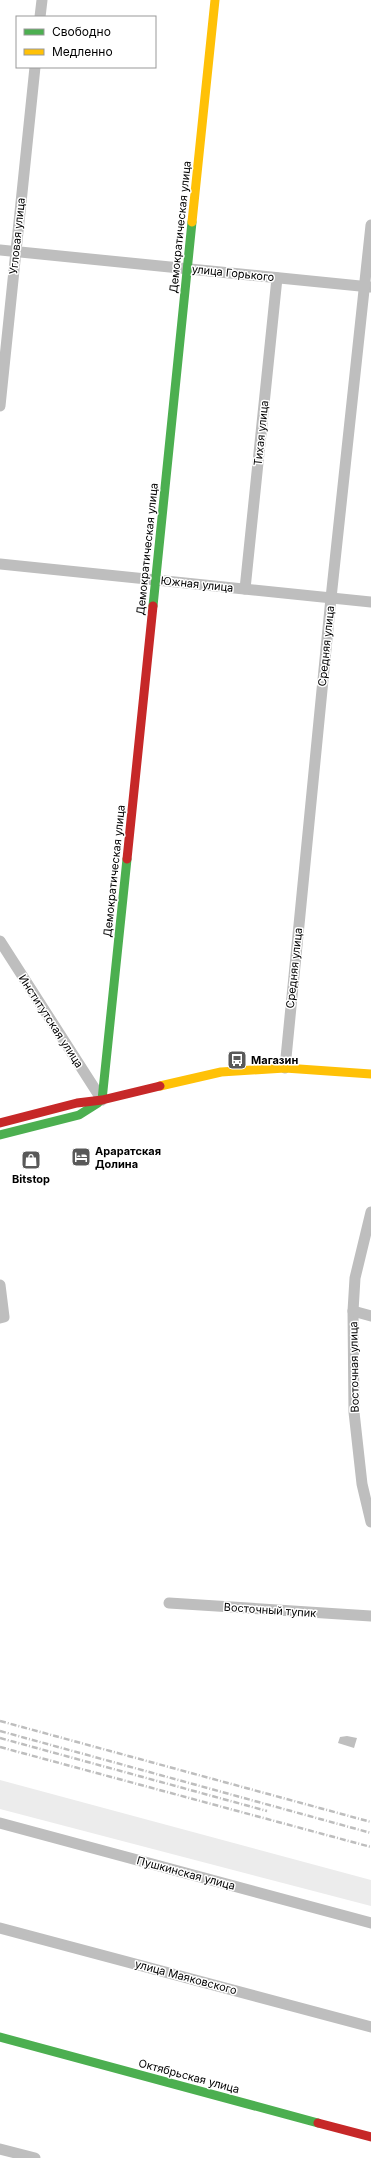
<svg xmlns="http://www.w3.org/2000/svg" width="371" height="2158" font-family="Inter,sans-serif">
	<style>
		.green { fill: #ececec }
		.water { fill: #bfbfbf }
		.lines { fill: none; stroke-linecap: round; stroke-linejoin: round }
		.street { stroke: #bebebe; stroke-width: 11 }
		.fast { stroke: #4caf50; stroke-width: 9 }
		.slow { stroke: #ffc107; stroke-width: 9 }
		.jam { stroke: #c62828; stroke-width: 9 }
		.rail { stroke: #bebebe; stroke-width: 2.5; stroke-dasharray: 6 2 1 2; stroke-linecap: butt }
		.labels { text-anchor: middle; stroke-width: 3; stroke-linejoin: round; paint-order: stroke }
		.street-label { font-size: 11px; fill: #000; stroke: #fff }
		.poi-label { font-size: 11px; font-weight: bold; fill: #000; stroke: #fff; text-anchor: start }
	</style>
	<rect width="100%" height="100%" fill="#fff"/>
	<!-- green -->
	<path class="green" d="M0,1780L371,1880V1906L0,1809Z"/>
	<!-- water -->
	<path class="water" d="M347,1736L357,1738L354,1748L338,1743L340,1737Z"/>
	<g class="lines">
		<!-- street -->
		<g class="street">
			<path d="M40,17L42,0"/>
			<path d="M0,250L370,287"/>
			<path d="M0,406L35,67"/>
			<path d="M0,564L371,602"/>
			<path d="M245,589L277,278"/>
			<path d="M0,941L102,1100"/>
			<path d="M285,1068L331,598L371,225"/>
			<path d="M371,1212L355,1278L353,1311L354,1412L362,1484L371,1522"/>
			<path d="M0,1285L4,1317L0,1318"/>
			<path d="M353,1311L371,1316"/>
			<path d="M169,1603L371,1616"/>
			<path d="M0,1823L371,1923"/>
			<path d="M0,1928L371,2027"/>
			<path d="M0,2149L35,2158"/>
		</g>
		<!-- fast -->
		<g class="fast">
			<path d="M153,606L192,222"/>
			<path d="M102,1100L127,859"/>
			<path d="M0,1135L79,1115L98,1103"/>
			<path d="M0,2037L318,2123"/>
		</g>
		<!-- slow -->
		<g class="slow">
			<path d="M192,222L215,0"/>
			<path d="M160,1086L221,1072L285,1068L371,1074"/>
		</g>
		<!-- jam -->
		<g class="jam">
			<path d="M127,859L153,606"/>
			<path d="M0,1123L77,1103L102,1100L160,1086"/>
			<path d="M318,2123L371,2137"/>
		</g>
		<!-- rail -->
		<g class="rail">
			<path d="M0,1721L371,1822"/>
			<path d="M0,1731L371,1833"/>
			<path d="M0,1738L267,1811"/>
			<path d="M0,1747L371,1847"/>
		</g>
	</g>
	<!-- icons -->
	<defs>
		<symbol id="bus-square" viewBox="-11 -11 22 22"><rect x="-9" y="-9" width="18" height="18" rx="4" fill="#595959" stroke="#fff"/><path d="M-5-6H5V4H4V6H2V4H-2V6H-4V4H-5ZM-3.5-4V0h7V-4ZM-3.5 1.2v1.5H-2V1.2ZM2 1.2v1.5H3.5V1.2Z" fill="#fff"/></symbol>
		<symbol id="hotel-square" viewBox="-11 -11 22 22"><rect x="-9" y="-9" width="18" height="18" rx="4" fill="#595959" stroke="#fff"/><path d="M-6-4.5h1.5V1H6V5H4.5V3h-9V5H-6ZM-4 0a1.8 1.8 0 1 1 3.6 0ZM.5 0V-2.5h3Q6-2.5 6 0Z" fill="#fff"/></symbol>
		<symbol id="shop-square" viewBox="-11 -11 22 22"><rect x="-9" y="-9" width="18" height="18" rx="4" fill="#595959" stroke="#fff"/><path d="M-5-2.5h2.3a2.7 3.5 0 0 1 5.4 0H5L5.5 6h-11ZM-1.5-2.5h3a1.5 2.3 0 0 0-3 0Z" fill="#fff"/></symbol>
	</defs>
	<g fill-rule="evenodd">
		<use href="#bus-square" x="226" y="1049" width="22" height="22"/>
		<use href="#hotel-square" x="70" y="1146" width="22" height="22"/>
		<use href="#shop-square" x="20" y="1149" width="22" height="22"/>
	</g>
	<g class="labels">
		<!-- street labels -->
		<g class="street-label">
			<text transform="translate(180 227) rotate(-84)" y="4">Демократическая улица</text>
			<text transform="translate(17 236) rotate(-84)" y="4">Угловая улица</text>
			<text transform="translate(233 273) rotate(6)" y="4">улица Горького</text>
			<text transform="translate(261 433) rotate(-84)" y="4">Тихая улица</text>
			<text transform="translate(147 549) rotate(-84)" y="4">Демократическая улица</text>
			<text transform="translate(197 584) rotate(6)" y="4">Южная улица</text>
			<text transform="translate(326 646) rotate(-84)" y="4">Средняя улица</text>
			<text transform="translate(114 871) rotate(-84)" y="4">Демократическая улица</text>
			<text transform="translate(294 968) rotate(-84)" y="4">Средняя улица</text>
			<text transform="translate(51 1021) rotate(57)" y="4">Институтская улица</text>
			<text transform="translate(354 1367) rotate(-91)" y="4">Восточная улица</text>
			<text transform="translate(270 1610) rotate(4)" y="4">Восточный тупик</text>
			<text transform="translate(186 1873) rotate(15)" y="4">Пушкинская улица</text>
			<text transform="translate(186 1977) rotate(15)" y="4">улица Маяковского</text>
			<text transform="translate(189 2076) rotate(15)" y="4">Октябрьская улица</text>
		</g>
		<!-- poi labels -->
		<g class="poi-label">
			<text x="251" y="1064">Магазин</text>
			<text x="95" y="1155">Араратская<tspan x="95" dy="13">Долина</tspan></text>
			<text x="31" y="1183" text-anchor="middle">Bitstop</text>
		</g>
	</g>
	<!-- legend -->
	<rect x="16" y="16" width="140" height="52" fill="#ffffff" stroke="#999999"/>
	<rect x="24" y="29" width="20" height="6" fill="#4caf50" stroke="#999999"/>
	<text x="52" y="36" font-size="12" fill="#000000">Свободно</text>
	<rect x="24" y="49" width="20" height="6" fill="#ffc107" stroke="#999999"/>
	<text x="52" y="56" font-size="12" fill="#000000">Медленно</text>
</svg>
